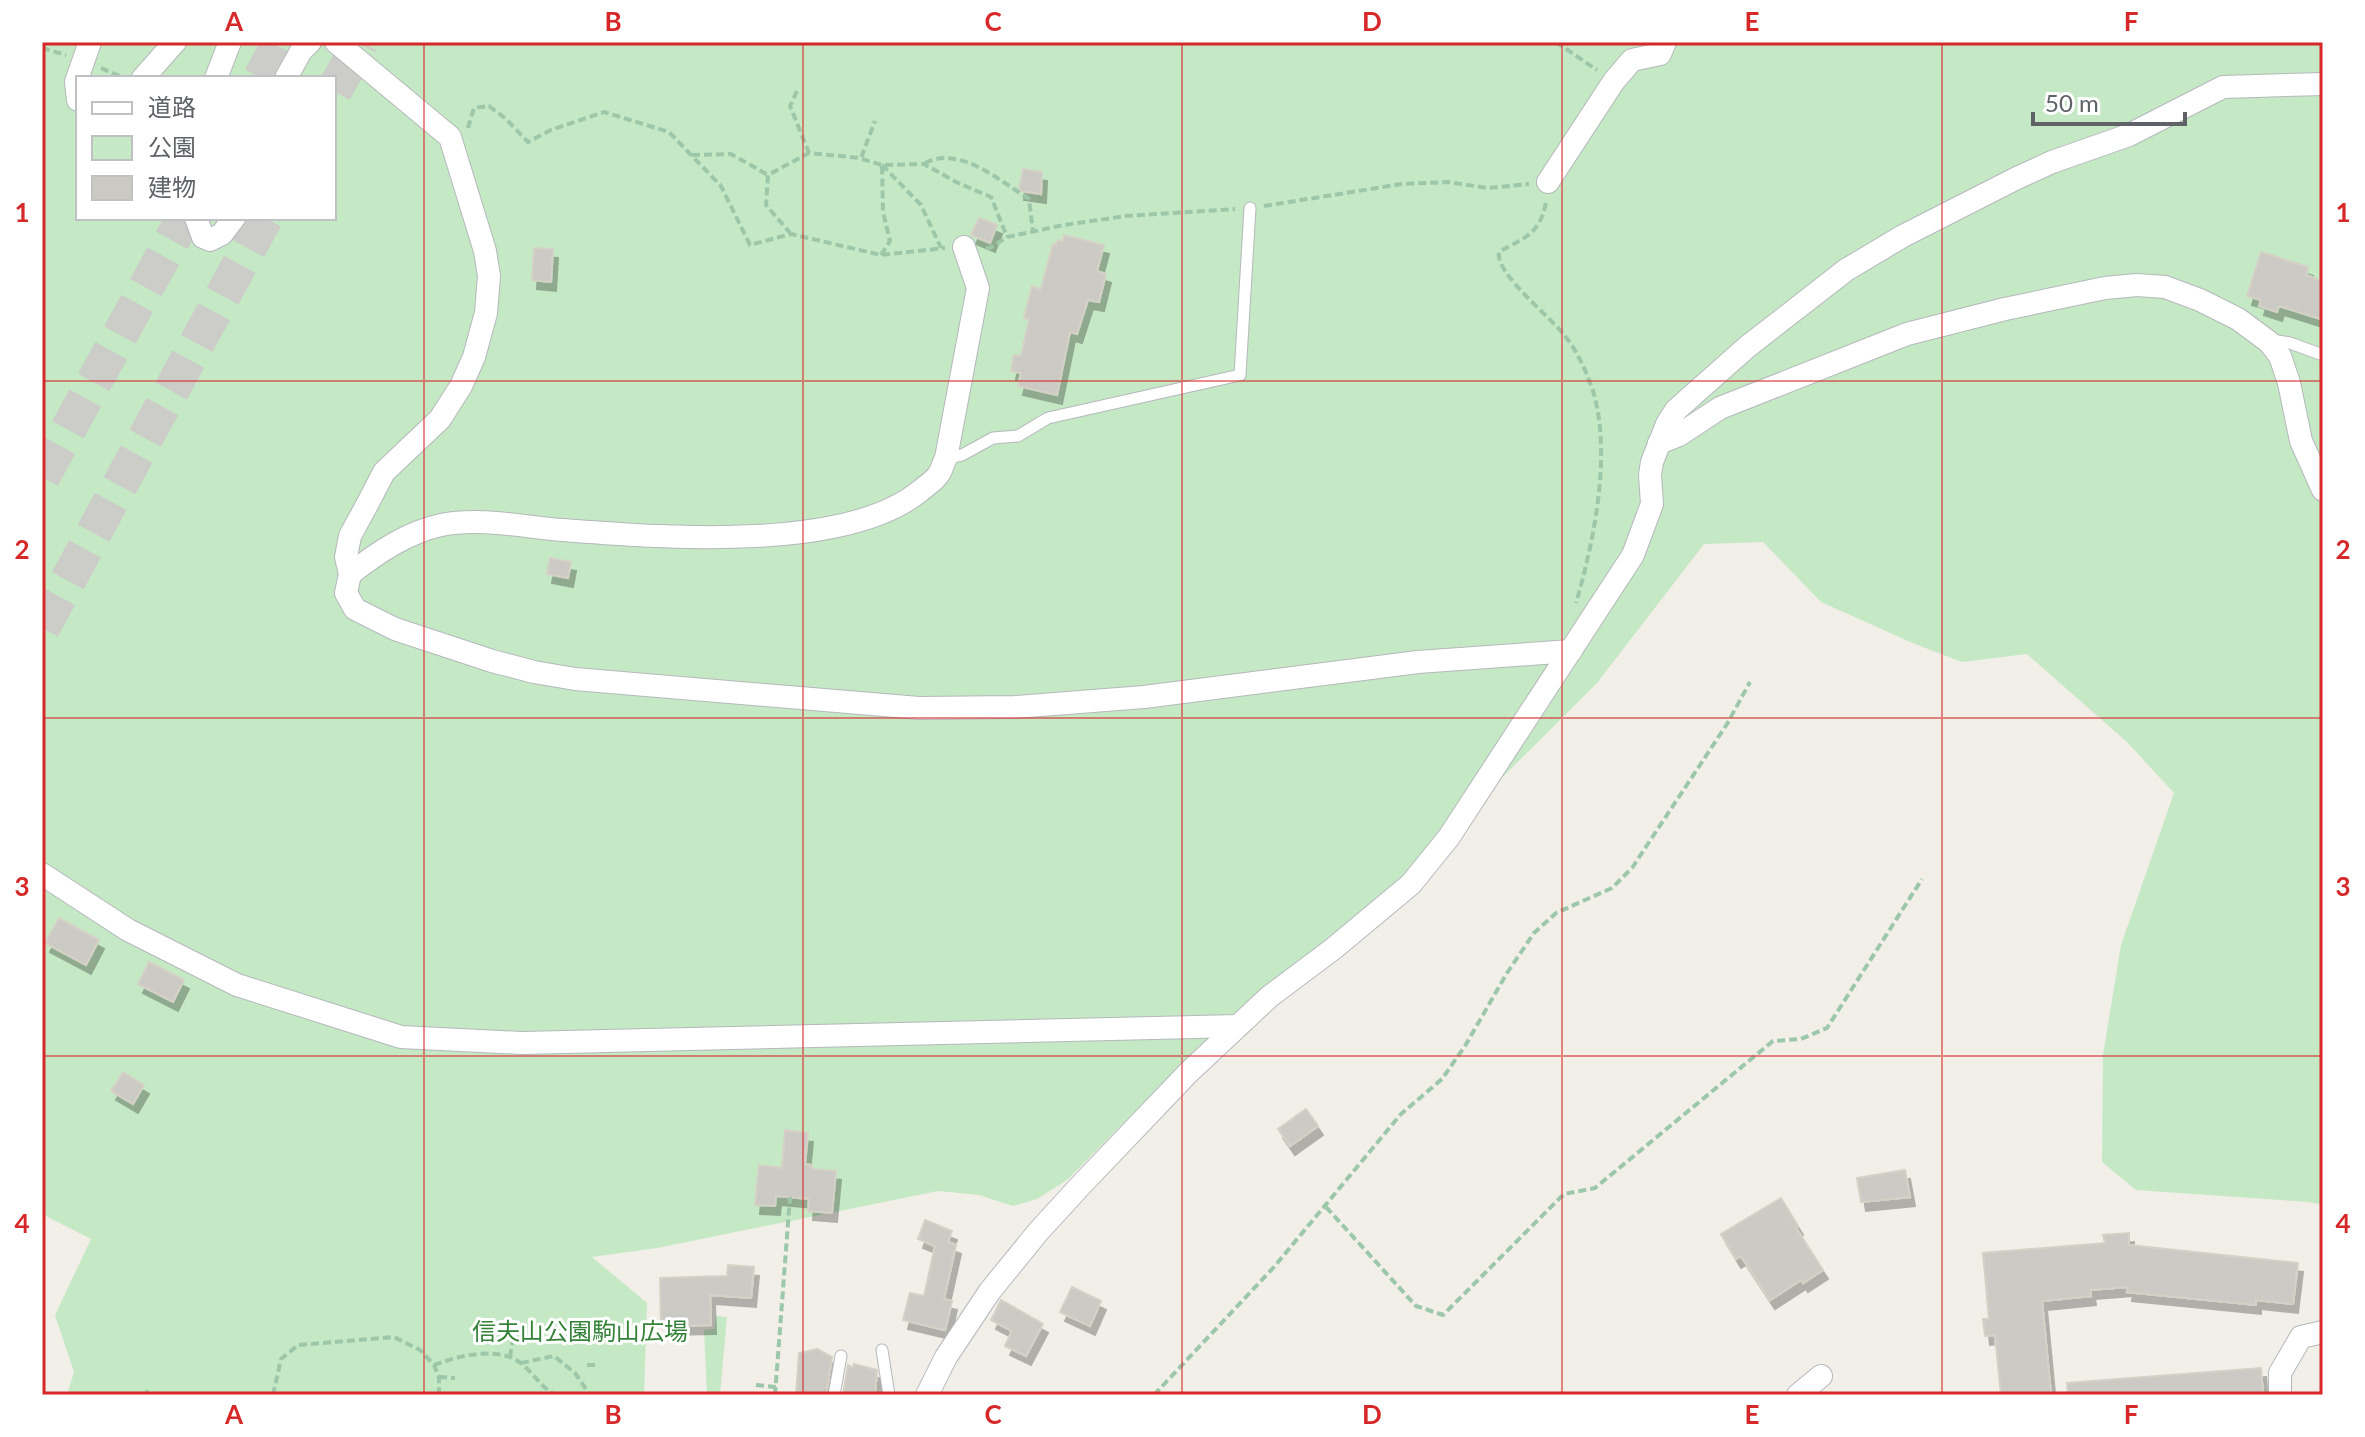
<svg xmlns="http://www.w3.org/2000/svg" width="2365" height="1437" font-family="Lato,'Noto Sans JP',sans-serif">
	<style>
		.green { fill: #c5e8c5; fill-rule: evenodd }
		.building { fill: #cccac5; stroke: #d6d1c6; stroke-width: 2; filter: url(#shadow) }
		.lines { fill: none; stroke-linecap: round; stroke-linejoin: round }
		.trunk-tunnel { stroke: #ccccc8; stroke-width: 36; stroke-dasharray: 36 18; stroke-linecap: butt }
		.service-casing { stroke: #b5b8bc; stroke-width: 13 }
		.minor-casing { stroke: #b5b8bc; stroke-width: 24 }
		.path { stroke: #9cc7a9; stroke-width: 4; stroke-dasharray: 8 4; stroke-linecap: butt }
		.service { stroke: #fff; stroke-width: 11 }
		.minor { stroke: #fff; stroke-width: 22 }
		.grid { fill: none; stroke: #d62828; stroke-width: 2; stroke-opacity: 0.55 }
		.labels { text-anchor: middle; stroke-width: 6; stroke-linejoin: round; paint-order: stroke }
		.park-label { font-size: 24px; fill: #348238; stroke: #fff }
		.neatline { fill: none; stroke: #d62828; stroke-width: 3 }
		.grid-label { font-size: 26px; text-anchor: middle; font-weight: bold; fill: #d62828 }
	</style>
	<defs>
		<filter id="shadow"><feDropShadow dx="5" dy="9" stdDeviation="0" flood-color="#0004"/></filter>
	</defs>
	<rect width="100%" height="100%" fill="#f1efe8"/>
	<!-- green -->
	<g class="green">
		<path d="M42,42H2323V1205L2309,1202L2136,1190L2102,1162L2103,1055L2121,945L2174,793L2126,741L2027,654L1962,662L1915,644L1821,602L1763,542L1704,544L1597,683L1374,905L1261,993L1156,1090L1067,1180L1037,1199L1013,1206L979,1195L938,1191L657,1248L592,1257L647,1303L644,1395H67L74,1372L55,1315L91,1239L42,1214ZM78,78H334V218H78Z"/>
		<path d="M716,1316L727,1317L720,1395H707L704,1330L714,1329Z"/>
	</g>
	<!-- building -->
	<g class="building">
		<path d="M1023,169L1042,172L1041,194L1019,191Z"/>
		<path d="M979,218L997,225L990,243L971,235Z"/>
		<path d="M1064,235L1104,245L1097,271L1106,274L1099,302L1088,300L1077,334L1070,332L1057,395L1018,386L1021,373L1011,371L1014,355L1021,356L1029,319L1024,318L1032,286L1041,289L1053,244L1056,245L1058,240L1063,241Z"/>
		<path d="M534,248L553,249L551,282L532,280Z"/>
		<path d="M2261,252L2308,267L2306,275L2323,281V320L2279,306L2277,312L2259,306L2261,300L2247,296Z"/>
		<path d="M550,558L571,562L568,578L547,574Z"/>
		<path d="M59,918L99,940L86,965L45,943Z"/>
		<path d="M149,962L184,980L173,1002L138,984Z"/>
		<path d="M123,1072L144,1085L133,1104L111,1091Z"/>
		<path d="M1306,1109L1318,1126L1290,1146L1278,1129Z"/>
		<path d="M785,1130L808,1133L805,1164L812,1165V1169L836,1171L832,1213L808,1211L809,1199L776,1196L775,1206L755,1205L759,1165L782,1168Z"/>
		<path d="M1905,1170L1910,1197L1861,1202L1857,1178Z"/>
		<path d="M1781,1198L1798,1226L1796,1228L1823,1270L1803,1283L1801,1280L1770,1300L1741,1256L1736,1259L1721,1234Z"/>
		<path d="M925,1220L952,1231L948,1242L956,1245L944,1299L952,1301L945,1330L903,1320L910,1293L924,1296L935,1246L918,1239Z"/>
		<path d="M2129,1233V1245L2298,1263L2293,1304L2256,1300V1305L2127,1292L2128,1287L2090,1290L2091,1296L2042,1301L2051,1395H2001L1995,1335L1985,1336L1983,1319H1989L1983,1253L2105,1243L2103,1235Z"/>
		<path d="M728,1265L754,1267L751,1298L710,1295L711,1325L661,1326L660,1278L727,1276Z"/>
		<path d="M1072,1287L1101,1301L1090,1326L1060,1312Z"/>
		<path d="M1001,1300L1043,1324L1026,1356L1005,1346L1012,1331L991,1320Z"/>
		<path d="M817,1349L832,1357L826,1395H796L799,1353Z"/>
		<path d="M854,1364L877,1370L875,1395H843L848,1365L853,1368Z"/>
		<path d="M2261,1368L2263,1395H2068L2067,1383Z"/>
	</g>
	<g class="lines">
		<!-- trunk-tunnel -->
		<g class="trunk-tunnel">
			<path d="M261,78L280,42"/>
			<path d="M334,91L361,42"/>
			<path d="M42,477L184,218"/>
			<path d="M42,628L265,218"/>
		</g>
		<defs>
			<g id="service">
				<path d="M2271,340L2290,343L2323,355"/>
				<path d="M946,458L962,455L993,438L1018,436L1048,418L1240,375L1250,208"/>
				<path d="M882,1350L889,1395"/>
				<path d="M834,1395L841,1356"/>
			</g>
			<g id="minor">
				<path d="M336,42L450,137L485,251L489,276L486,313L474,357L461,386L440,419L384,472L369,501L350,536L346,557L350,574L346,593L355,609L395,629L492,661L534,672L575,679L919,708L1015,707L1144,697L1418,662L1571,651"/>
				<path d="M143,78L175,42"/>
				<path d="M216,78L230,42"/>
				<path d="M286,78L301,51L310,42"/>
				<path d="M78,100L76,82L90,42"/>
				<path d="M1548,182L1614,81L1632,60L1660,54L1665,42"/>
				<path d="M196,218L203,237L210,240L222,234L234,218"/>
				<path d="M1659,443L1679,435L1720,408L1907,334L2005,309L2105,288L2137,285L2165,287L2200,300L2238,319L2269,342L2280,356L2289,383L2301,441L2323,490"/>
				<path d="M350,574C377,553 408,532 441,525C480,517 524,527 563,530C658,537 844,553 920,491C926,486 934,481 938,475C942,470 943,463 946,458L978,288L964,247"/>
				<path d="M42,874L128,930L237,985L401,1037L522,1043L1238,1026"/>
				<path d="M927,1395L946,1357L990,1291L1038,1232L1081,1185L1189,1072L1269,997L1333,949L1411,884L1449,837L1633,555L1652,504L1650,475L1652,462L1667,424L1676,410L1747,347L1846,270L1903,236L2017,178L2052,162L2129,135L2223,87L2323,84"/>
				<path d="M1798,1395L1821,1376"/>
				<path d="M2280,1395V1373L2301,1337L2323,1332"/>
			</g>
		</defs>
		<!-- service casing -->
		<use href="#service" class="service-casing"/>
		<!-- minor casing -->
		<use href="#minor" class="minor-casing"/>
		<!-- path -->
		<g class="path">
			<path d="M1556,42L1597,70"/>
			<path d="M42,48L66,55"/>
			<path d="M101,68L122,77"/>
			<path d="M797,91L790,106L809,153"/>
			<path d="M468,128L474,108L489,106L505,118L528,142L551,130L604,112L669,132L721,186L750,245L791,234L881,255L945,248"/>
			<path d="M692,155L731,154L768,175"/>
			<path d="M862,159L882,165L924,164L958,183L991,197L1007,237"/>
			<path d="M925,163C960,145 1000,181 1029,199L1033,232"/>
			<path d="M882,165L921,205L941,248"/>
			<path d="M1546,203C1539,235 1525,237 1499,252C1495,274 1551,317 1565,336C1578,352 1586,371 1593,391C1612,454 1594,541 1576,603"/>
			<path d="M1264,206L1402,184L1448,182L1488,188L1529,184"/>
			<path d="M791,234L766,205L768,175L809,153L861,158L875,121"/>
			<path d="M986,248H990L1007,237L1064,225L1126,216L1235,209"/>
			<path d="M881,255L890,241L883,212L882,165"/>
			<path d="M1326,1207L1416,1306L1443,1315L1564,1194L1595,1188L1773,1041L1801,1039L1827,1028L1922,879"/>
			<path d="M510,1357L513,1338"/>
			<path d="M521,1363L554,1356L575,1373L590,1395"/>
			<path d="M434,1365C458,1356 499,1345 522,1364C534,1374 541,1387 555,1395"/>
			<path d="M587,1365H597"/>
			<path d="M439,1377L455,1378"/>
			<path d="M756,1385L776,1387"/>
			<path d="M142,1395L149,1391L154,1395"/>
			<path d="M273,1395L281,1359L298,1345L394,1337L420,1350L434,1365L439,1377V1395"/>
			<path d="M775,1395L790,1197"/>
			<path d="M1154,1395L1274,1267L1401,1114L1442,1079L1465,1046L1507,973L1534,933L1556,913L1612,888L1632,868L1727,724L1750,682"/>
		</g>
		<!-- service -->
		<use href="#service" class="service"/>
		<!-- minor -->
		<use href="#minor" class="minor"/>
	</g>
	<!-- grid -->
	<path class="grid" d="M424,42V1395M803,42V1395M1182,42V1395M1562,42V1395M1942,42V1395M42,381H2323M42,718H2323M42,1056H2323"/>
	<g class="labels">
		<!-- park labels -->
		<g class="park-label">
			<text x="580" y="1340">信夫山公園駒山広場</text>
		</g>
	</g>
	<!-- border -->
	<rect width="2365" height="1437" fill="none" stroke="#ffffff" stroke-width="88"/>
	<!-- legend -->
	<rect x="76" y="76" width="260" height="144" fill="#ffffff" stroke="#bfc1c3" stroke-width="2"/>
	<rect x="92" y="102" width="40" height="12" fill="#ffffff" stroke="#bfc1c3" stroke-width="2"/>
	<text x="148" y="116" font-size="24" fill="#5f6368">道路</text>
	<rect x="92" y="136" width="40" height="24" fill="#c5e8c5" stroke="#bfc1c3" stroke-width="2"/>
	<text x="148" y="156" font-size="24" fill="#5f6368">公園</text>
	<rect x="92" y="176" width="40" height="24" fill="#cccac5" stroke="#bfc1c3" stroke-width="2"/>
	<text x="148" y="196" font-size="24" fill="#5f6368">建物</text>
	<!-- scale -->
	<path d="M2033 112v12h152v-12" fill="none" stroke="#5f6368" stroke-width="4"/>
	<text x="2045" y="112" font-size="24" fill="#5f6368" stroke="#ffffff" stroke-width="6" paint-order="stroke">50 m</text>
	<rect x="44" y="44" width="2277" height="1349" class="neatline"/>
	<g class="grid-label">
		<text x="234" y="31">A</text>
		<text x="613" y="31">B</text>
		<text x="993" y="31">C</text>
		<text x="1372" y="31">D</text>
		<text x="1752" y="31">E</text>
		<text x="2131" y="31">F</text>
		<text x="22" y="222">1</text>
		<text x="2343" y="222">1</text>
		<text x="22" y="559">2</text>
		<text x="2343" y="559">2</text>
		<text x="22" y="896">3</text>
		<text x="2343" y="896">3</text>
		<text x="22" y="1233">4</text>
		<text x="2343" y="1233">4</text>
		<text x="234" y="1424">A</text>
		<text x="613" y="1424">B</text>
		<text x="993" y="1424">C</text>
		<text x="1372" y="1424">D</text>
		<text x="1752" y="1424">E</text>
		<text x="2131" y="1424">F</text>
	</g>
</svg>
